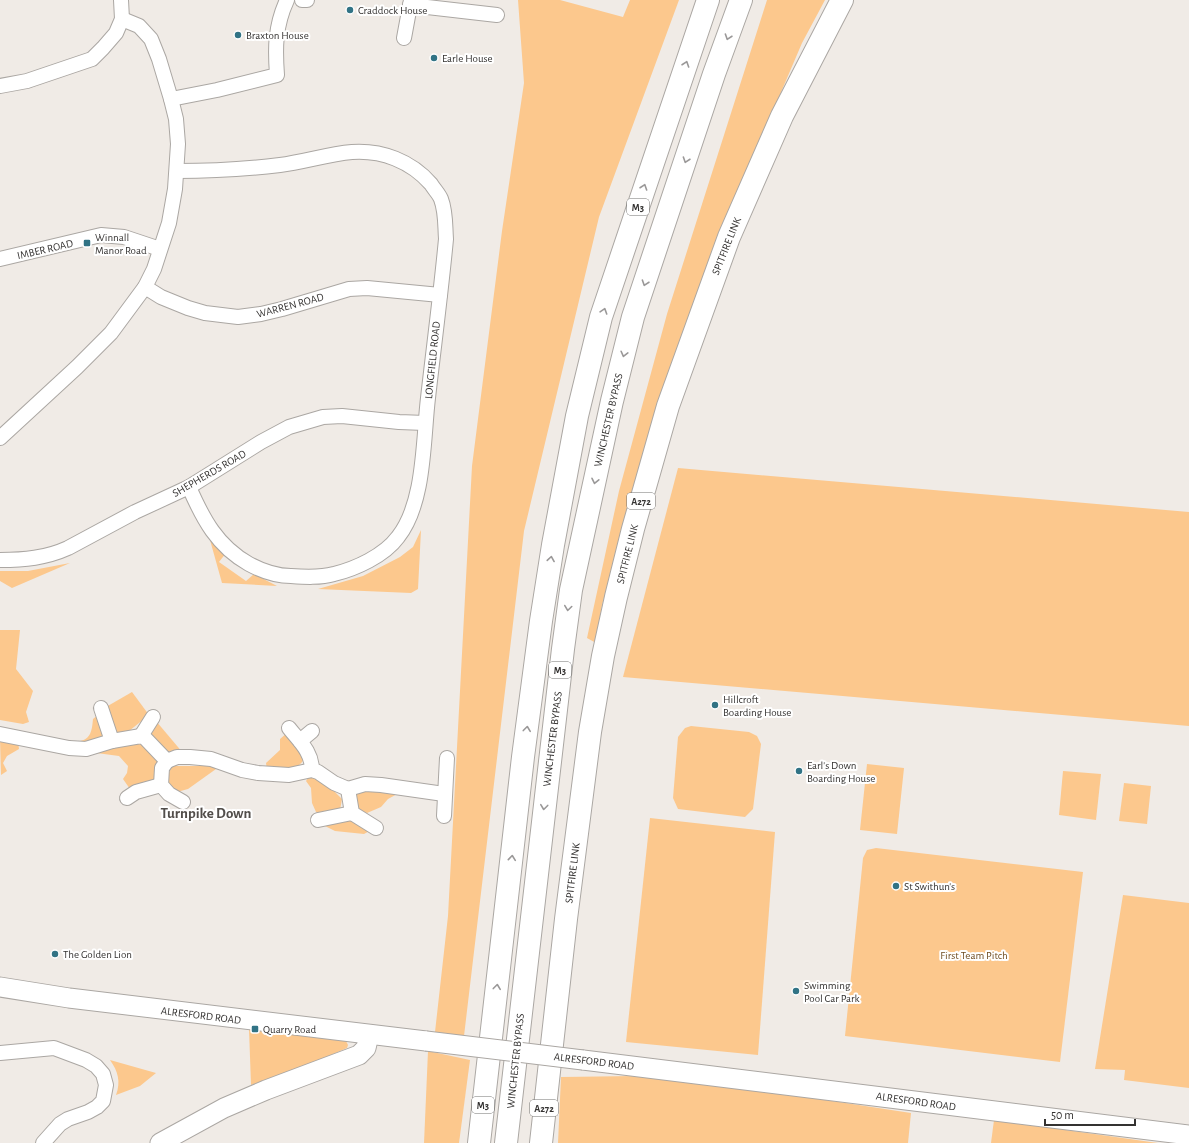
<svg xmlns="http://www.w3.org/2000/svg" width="1189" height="1143" font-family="'Alegreya Sans',sans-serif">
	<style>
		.green { fill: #fcc88d }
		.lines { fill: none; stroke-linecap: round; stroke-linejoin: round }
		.street-casing { stroke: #aba7a3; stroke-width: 16 }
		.secondary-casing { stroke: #aba7a3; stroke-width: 21 }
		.highway-casing { stroke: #aba7a3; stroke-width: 24 }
		.street { stroke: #fff; stroke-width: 14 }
		.secondary { stroke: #fff; stroke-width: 19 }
		.highway { stroke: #fff; stroke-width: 22 }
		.secondary-bridge-casing { stroke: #aba7a3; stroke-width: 21; stroke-linecap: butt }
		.secondary-bridge { stroke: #fff; stroke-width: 19 }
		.oneway { stroke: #9a9898 }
		.poi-dot { fill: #317385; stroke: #fff; stroke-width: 1.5 }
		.labels { text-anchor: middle; stroke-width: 4; stroke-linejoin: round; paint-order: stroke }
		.shield { fill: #fff; stroke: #71706f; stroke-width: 1 }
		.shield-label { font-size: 10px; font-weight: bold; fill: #343231 }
		.poi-label { font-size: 11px; fill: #343231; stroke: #fff; text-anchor: start }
		.street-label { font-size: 11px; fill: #343231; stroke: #fff }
		.park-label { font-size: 11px; fill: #714e22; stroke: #fff }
		.district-label { font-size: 15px; font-weight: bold; fill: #524e4b; stroke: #fff }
	</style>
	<rect width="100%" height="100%" fill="#f0ebe6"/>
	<!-- green -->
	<g class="green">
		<path d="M518,0H560L623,17L630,0H679L599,217L524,531L464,1036L435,1032L448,916L472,466L502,231L524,83Z"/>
		<path d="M767,0H825L802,43L709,261L628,511L602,605L596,643L587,638L619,491L667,314Z"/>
		<path d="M678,468L1189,512V726L623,677Z"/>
		<path d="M421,530L418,589L411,593L318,589L363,576L400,557L413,547Z"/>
		<path d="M210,540L226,553L219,562L246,581L254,574L277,586L222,583Z"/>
		<path d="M70,563L12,588L0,581V571H28Z"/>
		<path d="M0,630H20L16,669L33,691L26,712L29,722L23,724L0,720Z"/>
		<path d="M132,692L149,715L129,731L121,735L114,734L106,707Z"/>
		<path d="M99,714L103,733L101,739L79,743L80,741C91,739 92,730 93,719Z"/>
		<path d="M156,721L183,753C164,753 152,747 151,727Z"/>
		<path d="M691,726L749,732L757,736L761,744L753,809L745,817L678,809L673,798L678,737L685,728Z"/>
		<path d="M287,733L305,758C296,773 283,769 267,770L266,763L280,750V739Z"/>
		<path d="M0,739L18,741L19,749L7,756L3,763L7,771L1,775Z"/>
		<path d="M138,739L159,761L155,784L130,789L123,779L127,773L128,766L119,756L89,752Z"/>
		<path d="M867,764L904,768L897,834L860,830Z"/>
		<path d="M172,766H215L216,769L188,789L177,792L170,789C167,779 168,774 172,766Z"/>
		<path d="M1063,771L1101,774L1096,820L1059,815Z"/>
		<path d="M310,775L332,789L342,799L340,810L322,814L316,812L312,803L311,788L306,781Z"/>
		<path d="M1124,783L1151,786L1147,824L1119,821Z"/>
		<path d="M366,787L399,793L388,799L381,807L367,813C355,809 354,803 356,791Z"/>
		<path d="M650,818L775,832L758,1055L626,1042Z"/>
		<path d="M342,820L360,821L373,829L364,834L335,831L321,824Z"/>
		<path d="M876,848L1083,872L1060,1062L845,1036L863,858L867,850Z"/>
		<path d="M1123,895L1189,903V1088L1124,1080L1125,1070L1095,1069Z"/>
		<path d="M249,1029L343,1040L346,1041L348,1045L347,1048L317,1061L251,1085Z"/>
		<path d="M428,1051L470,1060L459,1143H424Z"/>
		<path d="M110,1060L156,1073L140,1086L116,1095C121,1082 118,1071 110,1060Z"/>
		<path d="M635,1076L806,1097L911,1113L908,1143H558L561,1077Z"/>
		<path d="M994,1120L1158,1143H991Z"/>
	</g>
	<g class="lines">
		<defs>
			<g id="street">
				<path d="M302,0H307"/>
				<path d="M410,5L497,15"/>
				<path d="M404,38L411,0"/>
				<path d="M0,86L27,81L92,59L103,48L116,33L122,19L121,0"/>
				<path d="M171,99L217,90L277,75C275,48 275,26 287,0"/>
				<path d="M177,171C211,171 246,169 280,165C304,162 328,154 352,152C382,150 411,161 431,184C434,189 439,194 441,199C446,212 445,226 446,239C441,292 434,345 428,398C423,440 425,503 398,537C384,556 355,569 334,574C320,578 305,577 291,576C276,576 262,571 249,564C217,546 203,519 189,487"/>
				<path d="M0,259L101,235L124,237L160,249"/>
				<path d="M145,287L161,297L188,308L205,313L238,317L261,314L282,309L349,289L367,288L440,295"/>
				<path d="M0,438L77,367L111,333L145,287L154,269L169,223L175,189L178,144L176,119L171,99L159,59L151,39L139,26L122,19"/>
				<path d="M0,560C24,560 46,558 68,548L135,512L189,487L261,442L289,427L323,417L342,416L399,422L425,423"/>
				<path d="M101,708L112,741"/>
				<path d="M289,728C300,742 312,752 312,770"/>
				<path d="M0,734L69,748L86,749L112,741L141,736L144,737L167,761L177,757H190L211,759L242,770L258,773L289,775L312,770L318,772L334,783L348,789L365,784L381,785L444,794"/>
				<path d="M141,736L153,717"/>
				<path d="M300,741L312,731"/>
				<path d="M167,761L162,768L161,785L169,794L183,802"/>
				<path d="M348,789L352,813L376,828"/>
				<path d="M127,798L136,792L161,785"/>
				<path d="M444,816L447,758"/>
				<path d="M318,820L352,813"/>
				<path d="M0,1053L54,1048L86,1060L96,1066L103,1074L106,1085L103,1101L97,1107L88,1112L68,1119L60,1124L43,1143"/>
			</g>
			<g id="secondary">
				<path d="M0,987L69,998L426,1041"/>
				<path d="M583,1060C785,1084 987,1111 1189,1135"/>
				<path d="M160,1143L224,1108L266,1090L359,1055L366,1048L369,1035"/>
			</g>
			<g id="highway">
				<path d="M479,1143L523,757L541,621L553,545L577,416L601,317L708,0"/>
				<path d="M506,1143L563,649L571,590L612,401L633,317L714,74L741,0"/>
				<path d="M541,1143L566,919L590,732L603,656L616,597L633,529L668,406L729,237L782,116L842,0"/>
			</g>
		</defs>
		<!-- street casing -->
		<use href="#street" class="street-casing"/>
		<!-- secondary casing -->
		<use href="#secondary" class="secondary-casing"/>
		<!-- highway casing -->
		<use href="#highway" class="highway-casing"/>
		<!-- street -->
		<use href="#street" class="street"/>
		<!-- secondary -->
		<use href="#secondary" class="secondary"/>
		<!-- highway -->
		<use href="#highway" class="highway"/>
		<defs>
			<path id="secondary-bridge" d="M426,1041L583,1060"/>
		</defs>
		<!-- secondary-bridge casing -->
		<use href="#secondary-bridge" class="secondary-bridge-casing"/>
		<!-- secondary-bridge -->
		<use href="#secondary-bridge" class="secondary-bridge"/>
	</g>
	<!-- one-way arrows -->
	<defs><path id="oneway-chevron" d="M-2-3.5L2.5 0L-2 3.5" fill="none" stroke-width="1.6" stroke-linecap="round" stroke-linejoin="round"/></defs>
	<g class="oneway">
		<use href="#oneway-chevron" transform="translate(728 37) rotate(109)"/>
		<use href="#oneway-chevron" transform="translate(686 64) rotate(-71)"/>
		<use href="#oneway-chevron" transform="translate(686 160) rotate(109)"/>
		<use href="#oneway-chevron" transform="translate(644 187) rotate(-71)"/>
		<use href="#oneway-chevron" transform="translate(645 283) rotate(109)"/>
		<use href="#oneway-chevron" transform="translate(604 311) rotate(-72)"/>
		<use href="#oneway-chevron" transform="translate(624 354) rotate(104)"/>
		<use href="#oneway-chevron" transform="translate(595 481) rotate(102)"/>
		<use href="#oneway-chevron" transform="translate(551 559) rotate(-81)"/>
		<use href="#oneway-chevron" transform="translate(568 608) rotate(98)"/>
		<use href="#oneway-chevron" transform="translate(527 729) rotate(-83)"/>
		<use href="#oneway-chevron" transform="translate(544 807) rotate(97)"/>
		<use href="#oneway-chevron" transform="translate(512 858) rotate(-84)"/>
		<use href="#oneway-chevron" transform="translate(497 987) rotate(-83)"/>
	</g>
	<!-- markers -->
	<g class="poi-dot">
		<circle cx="350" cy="10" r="4"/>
		<circle cx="238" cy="35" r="4"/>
		<circle cx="434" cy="58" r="4"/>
		<rect x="83" y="239" width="8" height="8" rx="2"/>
		<circle cx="715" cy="705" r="4"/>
		<circle cx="799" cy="771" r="4"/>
		<circle cx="896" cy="886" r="4"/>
		<circle cx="55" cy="954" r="4"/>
		<circle cx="796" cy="991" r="4"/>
		<rect x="251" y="1025" width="8" height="8" rx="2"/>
	</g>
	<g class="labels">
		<!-- shield labels -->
		<g class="shield">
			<rect x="627" y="199" width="22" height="16" rx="3"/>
			<rect x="627" y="493" width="28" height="16" rx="3"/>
			<rect x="549" y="662" width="22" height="16" rx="3"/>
			<rect x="472" y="1097" width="22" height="16" rx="3"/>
			<rect x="530" y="1100" width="28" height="16" rx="3"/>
		</g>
		<g class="shield-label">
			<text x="638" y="211">M3</text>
			<text x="641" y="505">A272</text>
			<text x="560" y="674">M3</text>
			<text x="483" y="1109">M3</text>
			<text x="544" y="1112">A272</text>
		</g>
		<!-- poi labels -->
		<g class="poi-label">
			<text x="358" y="14">Craddock House</text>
			<text x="246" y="39">Braxton House</text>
			<text x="442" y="62">Earle House</text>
			<text x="95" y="241">Winnall<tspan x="95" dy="13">Manor Road</tspan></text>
			<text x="723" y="703">Hillcroft<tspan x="723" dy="13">Boarding House</tspan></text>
			<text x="807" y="769">Earl's Down<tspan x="807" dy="13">Boarding House</tspan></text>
			<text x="904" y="890">St Swithun's</text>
			<text x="63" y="958">The Golden Lion</text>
			<text x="804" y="989">Swimming<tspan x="804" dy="13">Pool Car Park</tspan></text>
			<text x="263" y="1033">Quarry Road</text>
		</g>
		<!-- street labels -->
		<g class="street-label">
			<text transform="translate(726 246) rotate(-68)" y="4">SPITFIRE LINK</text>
			<text transform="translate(45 249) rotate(-13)" y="4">IMBER ROAD</text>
			<text transform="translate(290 305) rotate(-15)" y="4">WARREN ROAD</text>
			<text transform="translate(432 360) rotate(-84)" y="4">LONGFIELD ROAD</text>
			<text transform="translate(608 420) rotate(-77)" y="4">WINCHESTER BYPASS</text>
			<text transform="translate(209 473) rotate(-30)" y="4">SHEPHERDS ROAD</text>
			<text transform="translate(627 554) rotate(-76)" y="4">SPITFIRE LINK</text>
			<text transform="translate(552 739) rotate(-83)" y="4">WINCHESTER BYPASS</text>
			<text transform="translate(572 873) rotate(-83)" y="4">SPITFIRE LINK</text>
			<text transform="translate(201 1015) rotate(7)" y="4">ALRESFORD ROAD</text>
			<text transform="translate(515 1061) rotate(-84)" y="4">WINCHESTER BYPASS</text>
			<text transform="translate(594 1061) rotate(7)" y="4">ALRESFORD ROAD</text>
			<text transform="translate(916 1101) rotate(8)" y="4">ALRESFORD ROAD</text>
		</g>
		<!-- park labels -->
		<g class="park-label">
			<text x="974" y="959">First Team Pitch</text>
		</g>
		<!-- district labels -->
		<g class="district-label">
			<text x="206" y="818">Turnpike Down</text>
		</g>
	</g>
	<!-- scale -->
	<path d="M1045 1119v6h90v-6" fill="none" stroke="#343231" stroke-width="2"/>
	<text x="1051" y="1119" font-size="12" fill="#343231" stroke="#ffffff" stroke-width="3" paint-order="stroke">50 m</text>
</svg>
